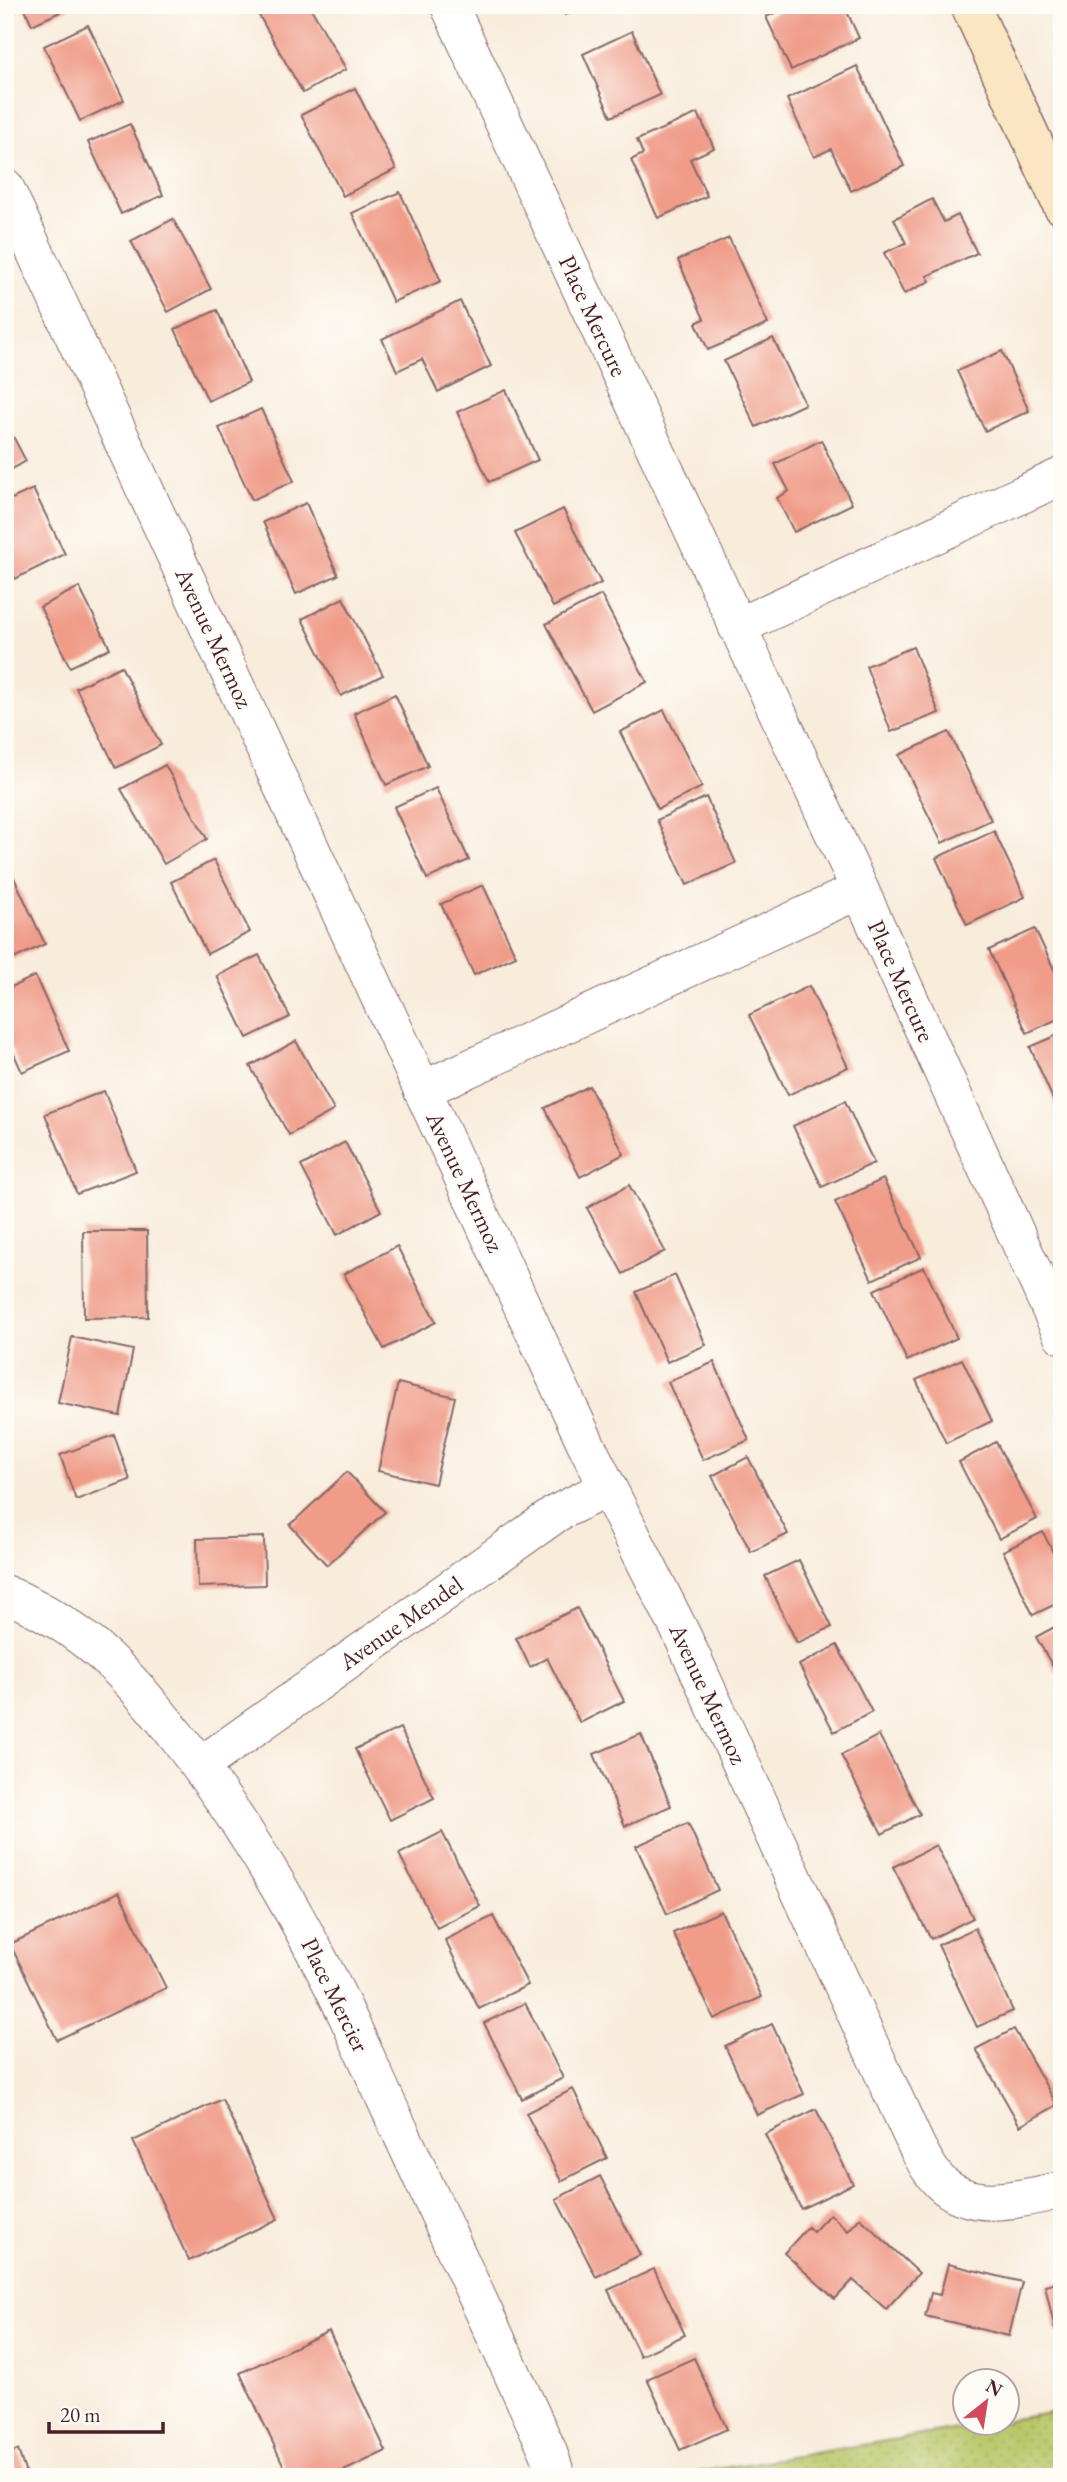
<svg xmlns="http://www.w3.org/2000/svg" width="1067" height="2482" font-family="'EB Garamond',serif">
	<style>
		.grass { fill: url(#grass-dots); stroke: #82744a; stroke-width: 2 }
		.building { fill: #f09c89 }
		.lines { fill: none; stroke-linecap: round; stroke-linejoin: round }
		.street-casing { stroke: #876769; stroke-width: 39 }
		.secondary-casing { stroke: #876769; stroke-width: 41 }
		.street { stroke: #fff; stroke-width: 37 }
		.secondary { stroke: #fbe6c4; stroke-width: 38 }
		.labels { text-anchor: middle; stroke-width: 5; stroke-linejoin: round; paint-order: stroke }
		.street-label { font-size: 24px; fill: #4a1f2b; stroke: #fdfcf7 }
	</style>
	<defs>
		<pattern id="grass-dots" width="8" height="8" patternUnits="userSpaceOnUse" patternTransform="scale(1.75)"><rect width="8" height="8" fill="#b9c86a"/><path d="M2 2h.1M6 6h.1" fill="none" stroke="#a1ab5c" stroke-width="1.8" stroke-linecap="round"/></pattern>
	</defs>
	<rect width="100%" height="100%" fill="#fdfcf7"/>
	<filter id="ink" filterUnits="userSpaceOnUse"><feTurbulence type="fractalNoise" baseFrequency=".0143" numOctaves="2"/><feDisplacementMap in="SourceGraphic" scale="14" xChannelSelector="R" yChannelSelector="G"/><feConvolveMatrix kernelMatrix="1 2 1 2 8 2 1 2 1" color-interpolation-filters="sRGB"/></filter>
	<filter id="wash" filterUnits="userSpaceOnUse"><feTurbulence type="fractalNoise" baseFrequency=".00686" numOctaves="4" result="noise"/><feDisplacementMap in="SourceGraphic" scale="28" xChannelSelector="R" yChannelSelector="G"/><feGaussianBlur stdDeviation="1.57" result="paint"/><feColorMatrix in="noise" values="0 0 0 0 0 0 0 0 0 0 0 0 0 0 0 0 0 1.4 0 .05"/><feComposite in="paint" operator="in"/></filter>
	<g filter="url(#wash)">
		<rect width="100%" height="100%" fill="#f8ecdb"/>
		<!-- grass -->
		<path class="grass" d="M1062,2411V2477H669L994,2423L1007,2422L1008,2420Z"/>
		<g id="blocks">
			<!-- building -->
			<g class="building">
				<path d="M23,5H75L32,25Z"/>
				<path d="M264,5H309L346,69L303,93L256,10Z"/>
				<path d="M560,5H585L565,15Z"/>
				<path d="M791,5H844L859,38L791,70L766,17Z"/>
				<path d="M88,25L124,100L80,121L44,46Z"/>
				<path d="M632,31L660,95L611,117L583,54Z"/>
				<path d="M857,66L904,166L851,191L831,149L814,157L787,99Z"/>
				<path d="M355,88L396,169L343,196L301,115Z"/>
				<path d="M698,113L714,148L690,159L707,196L658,218L631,160L643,154L637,140Z"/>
				<path d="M130,124L163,195L121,214L88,142Z"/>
				<path d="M400,192L441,281L393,302L352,213Z"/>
				<path d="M932,199L944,222L958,215L977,253L927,276L930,281L904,294L884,253L906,243L894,219Z"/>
				<path d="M173,219L211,289L168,312L131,241Z"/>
				<path d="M729,238L768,324L708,350L696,323L704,319L678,260Z"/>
				<path d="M460,301L491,366L438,392L422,359L397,371L382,339Z"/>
				<path d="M217,310L249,382L208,401L175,329Z"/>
				<path d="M773,338L805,404L756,427L724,361Z"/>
				<path d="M1002,351L1029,411L985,431L957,371Z"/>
				<path d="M506,390L538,460L489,482L457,412Z"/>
				<path d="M261,409L294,481L252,500L219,428Z"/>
				<path d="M5,421L26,461L5,473Z"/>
				<path d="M821,440L852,504L794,532L777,498L789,491L775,464Z"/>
				<path d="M33,489L65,554L15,579L5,559V502Z"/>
				<path d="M306,503L338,575L296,594L263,522Z"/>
				<path d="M563,509L601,583L553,607L515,533Z"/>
				<path d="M79,587L110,648L70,667L40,607Z"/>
				<path d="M601,595L647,682L592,711L546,624Z"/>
				<path d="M343,598L383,675L341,696L302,619Z"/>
				<path d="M913,647L939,713L891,732L866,666Z"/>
				<path d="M121,666L161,745L116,768L76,688Z"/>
				<path d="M395,694L428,766L386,785L354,713Z"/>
				<path d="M664,710L702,787L658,809L620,732Z"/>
				<path d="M949,732L991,820L942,843L899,755Z"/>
				<path d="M165,765L207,839L164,864L121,789Z"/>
				<path d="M436,788L469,860L427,879L394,807Z"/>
				<path d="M706,797L736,863L687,885L657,820Z"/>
				<path d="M994,831L1025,897L967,925L936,858Z"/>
				<path d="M214,860L250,932L207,954L171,882Z"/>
				<path d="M8,865L45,944L5,963V866Z"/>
				<path d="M483,885L516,956L474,975L441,904Z"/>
				<path d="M1035,929L1062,986V1017L1027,1033L989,950Z"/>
				<path d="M259,955L290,1017L247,1038L217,976Z"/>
				<path d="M35,976L69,1051L22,1072L5,1034V990Z"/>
				<path d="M809,986L848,1067L788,1095L749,1015Z"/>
				<path d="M1062,1033V1112L1059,1113L1030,1047Z"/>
				<path d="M296,1041L334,1110L289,1135L250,1066Z"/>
				<path d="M589,1086L624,1154L580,1177L545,1108Z"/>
				<path d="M104,1091L136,1171L77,1194L45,1114Z"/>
				<path d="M845,1101L874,1163L822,1187L793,1126Z"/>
				<path d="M345,1142L381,1211L337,1235L301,1166Z"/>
				<path d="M883,1179L921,1257L872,1280L835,1202Z"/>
				<path d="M629,1185L665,1251L623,1274L587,1208Z"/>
				<path d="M83,1231H147L148,1317L84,1318Z"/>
				<path d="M397,1246L436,1322L384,1349L344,1274Z"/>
				<path d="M924,1267L957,1338L907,1361L874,1290Z"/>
				<path d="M675,1275L706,1345L667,1362L636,1292Z"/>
				<path d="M72,1337L133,1350L120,1416L58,1403Z"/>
				<path d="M962,1359L992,1421L946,1443L916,1380Z"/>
				<path d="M714,1362L749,1440L703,1460L668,1382Z"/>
				<path d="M398,1383L455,1397L435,1484L378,1471Z"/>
				<path d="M114,1435L130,1480L76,1500L60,1455Z"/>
				<path d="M996,1442L1037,1519L999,1539L959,1462Z"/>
				<path d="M748,1457L788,1534L751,1552L712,1476Z"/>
				<path d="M347,1472L385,1512L327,1565L290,1525Z"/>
				<path d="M1043,1532L1062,1571V1601L1033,1615L1003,1551Z"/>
				<path d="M264,1537L265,1585L198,1587L197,1539Z"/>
				<path d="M799,1560L832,1627L797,1643L765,1576Z"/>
				<path d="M577,1608L624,1701L580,1723L547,1658L530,1667L516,1638Z"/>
				<path d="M1062,1623V1683L1036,1637Z"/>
				<path d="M837,1645L872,1712L834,1732L799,1665Z"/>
				<path d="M400,1728L434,1798L390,1820L355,1749Z"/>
				<path d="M641,1734L671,1806L625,1826L594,1754Z"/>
				<path d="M879,1735L920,1814L882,1834L841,1755Z"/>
				<path d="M688,1823L718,1890L667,1914L636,1846Z"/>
				<path d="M442,1832L480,1906L437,1928L399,1854Z"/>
				<path d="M936,1845L973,1918L931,1939L893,1867Z"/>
				<path d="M119,1892L166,1988L57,2040L10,1944Z"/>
				<path d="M721,1911L762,1997L714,2019L673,1933Z"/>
				<path d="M493,1916L528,1985L479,2009L445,1940Z"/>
				<path d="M975,1928L1013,2011L977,2027L938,1945Z"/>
				<path d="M525,2003L563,2078L522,2099L484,2023Z"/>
				<path d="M772,2024L804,2094L757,2115L725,2046Z"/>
				<path d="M1014,2029L1057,2105L1020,2126L976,2049Z"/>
				<path d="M573,2089L607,2158L561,2181L526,2113Z"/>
				<path d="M222,2099L278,2219L189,2261L133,2141Z"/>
				<path d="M816,2109L853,2184L801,2209L765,2134Z"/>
				<path d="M600,2176L640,2255L596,2277L556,2199Z"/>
				<path d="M830,2214L848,2231L860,2218L919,2273L886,2309L853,2280L835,2299L784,2253L808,2227L813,2232Z"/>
				<path d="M948,2264L1022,2282L1009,2336L925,2316L931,2293L940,2295Z"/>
				<path d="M654,2269L685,2335L640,2356L608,2290Z"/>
				<path d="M1062,2281V2329L1055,2330L1045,2285Z"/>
				<path d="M329,2331L386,2451L331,2477H289L240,2373Z"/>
				<path d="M694,2358L727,2429L680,2450L647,2379Z"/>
				<path d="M18,2450L27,2477H5V2454Z"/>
			</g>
		</g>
	</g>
	<g filter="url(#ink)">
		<use href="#blocks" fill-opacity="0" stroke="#876769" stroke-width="2"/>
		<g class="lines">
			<defs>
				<g id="street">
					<path d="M449,5L860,890L1062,1335"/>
					<path d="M5,187L586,1444L682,1635L916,2145C923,2158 929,2171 940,2182C972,2214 1023,2198 1062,2190"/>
					<path d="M737,627L1062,476"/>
					<path d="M422,1090L860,890"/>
					<path d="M5,1594C84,1625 134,1680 184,1746C239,1817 286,1895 327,1975C354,2027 376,2081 401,2133C451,2239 499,2345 548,2451L557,2477"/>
					<path d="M200,1766L557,1513L607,1488"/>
				</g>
				<path id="secondary" d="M970,5L1062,205"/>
			</defs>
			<!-- street casing -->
			<use href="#street" class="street-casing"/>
			<!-- secondary casing -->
			<use href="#secondary" class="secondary-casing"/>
			<!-- street -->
			<use href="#street" class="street"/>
			<!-- secondary -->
			<use href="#secondary" class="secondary"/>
		</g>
	</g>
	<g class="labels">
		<!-- street labels -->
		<g class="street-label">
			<text transform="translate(593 316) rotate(65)" y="8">Place Mercure</text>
			<text transform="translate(214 638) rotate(65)" y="8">Avenue Mermoz</text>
			<text transform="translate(901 981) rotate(66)" y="8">Place Mercure</text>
			<text transform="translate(465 1182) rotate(65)" y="8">Avenue Mermoz</text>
			<text transform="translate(401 1623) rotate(-35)" y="8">Avenue Mendel</text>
			<text transform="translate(708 1694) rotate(65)" y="8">Avenue Mermoz</text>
			<text transform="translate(335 1995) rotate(64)" y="8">Place Mercier</text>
		</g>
	</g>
	<!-- margin -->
	<rect width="1067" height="2482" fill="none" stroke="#fdfcf7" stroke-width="28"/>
	<!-- north arrow -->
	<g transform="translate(986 2402) rotate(30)"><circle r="33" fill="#fdfcf7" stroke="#b5a4a5" stroke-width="2"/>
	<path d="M0-5L12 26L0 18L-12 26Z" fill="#d1495b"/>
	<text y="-10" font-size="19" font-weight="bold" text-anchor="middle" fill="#4a1f2b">N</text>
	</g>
	<!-- scale -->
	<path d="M49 2422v10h114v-10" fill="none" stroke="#4a1f2b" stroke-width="3.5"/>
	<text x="60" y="2422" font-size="21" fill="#4a1f2b" stroke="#fdfcf7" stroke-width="5" paint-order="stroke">20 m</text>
</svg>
